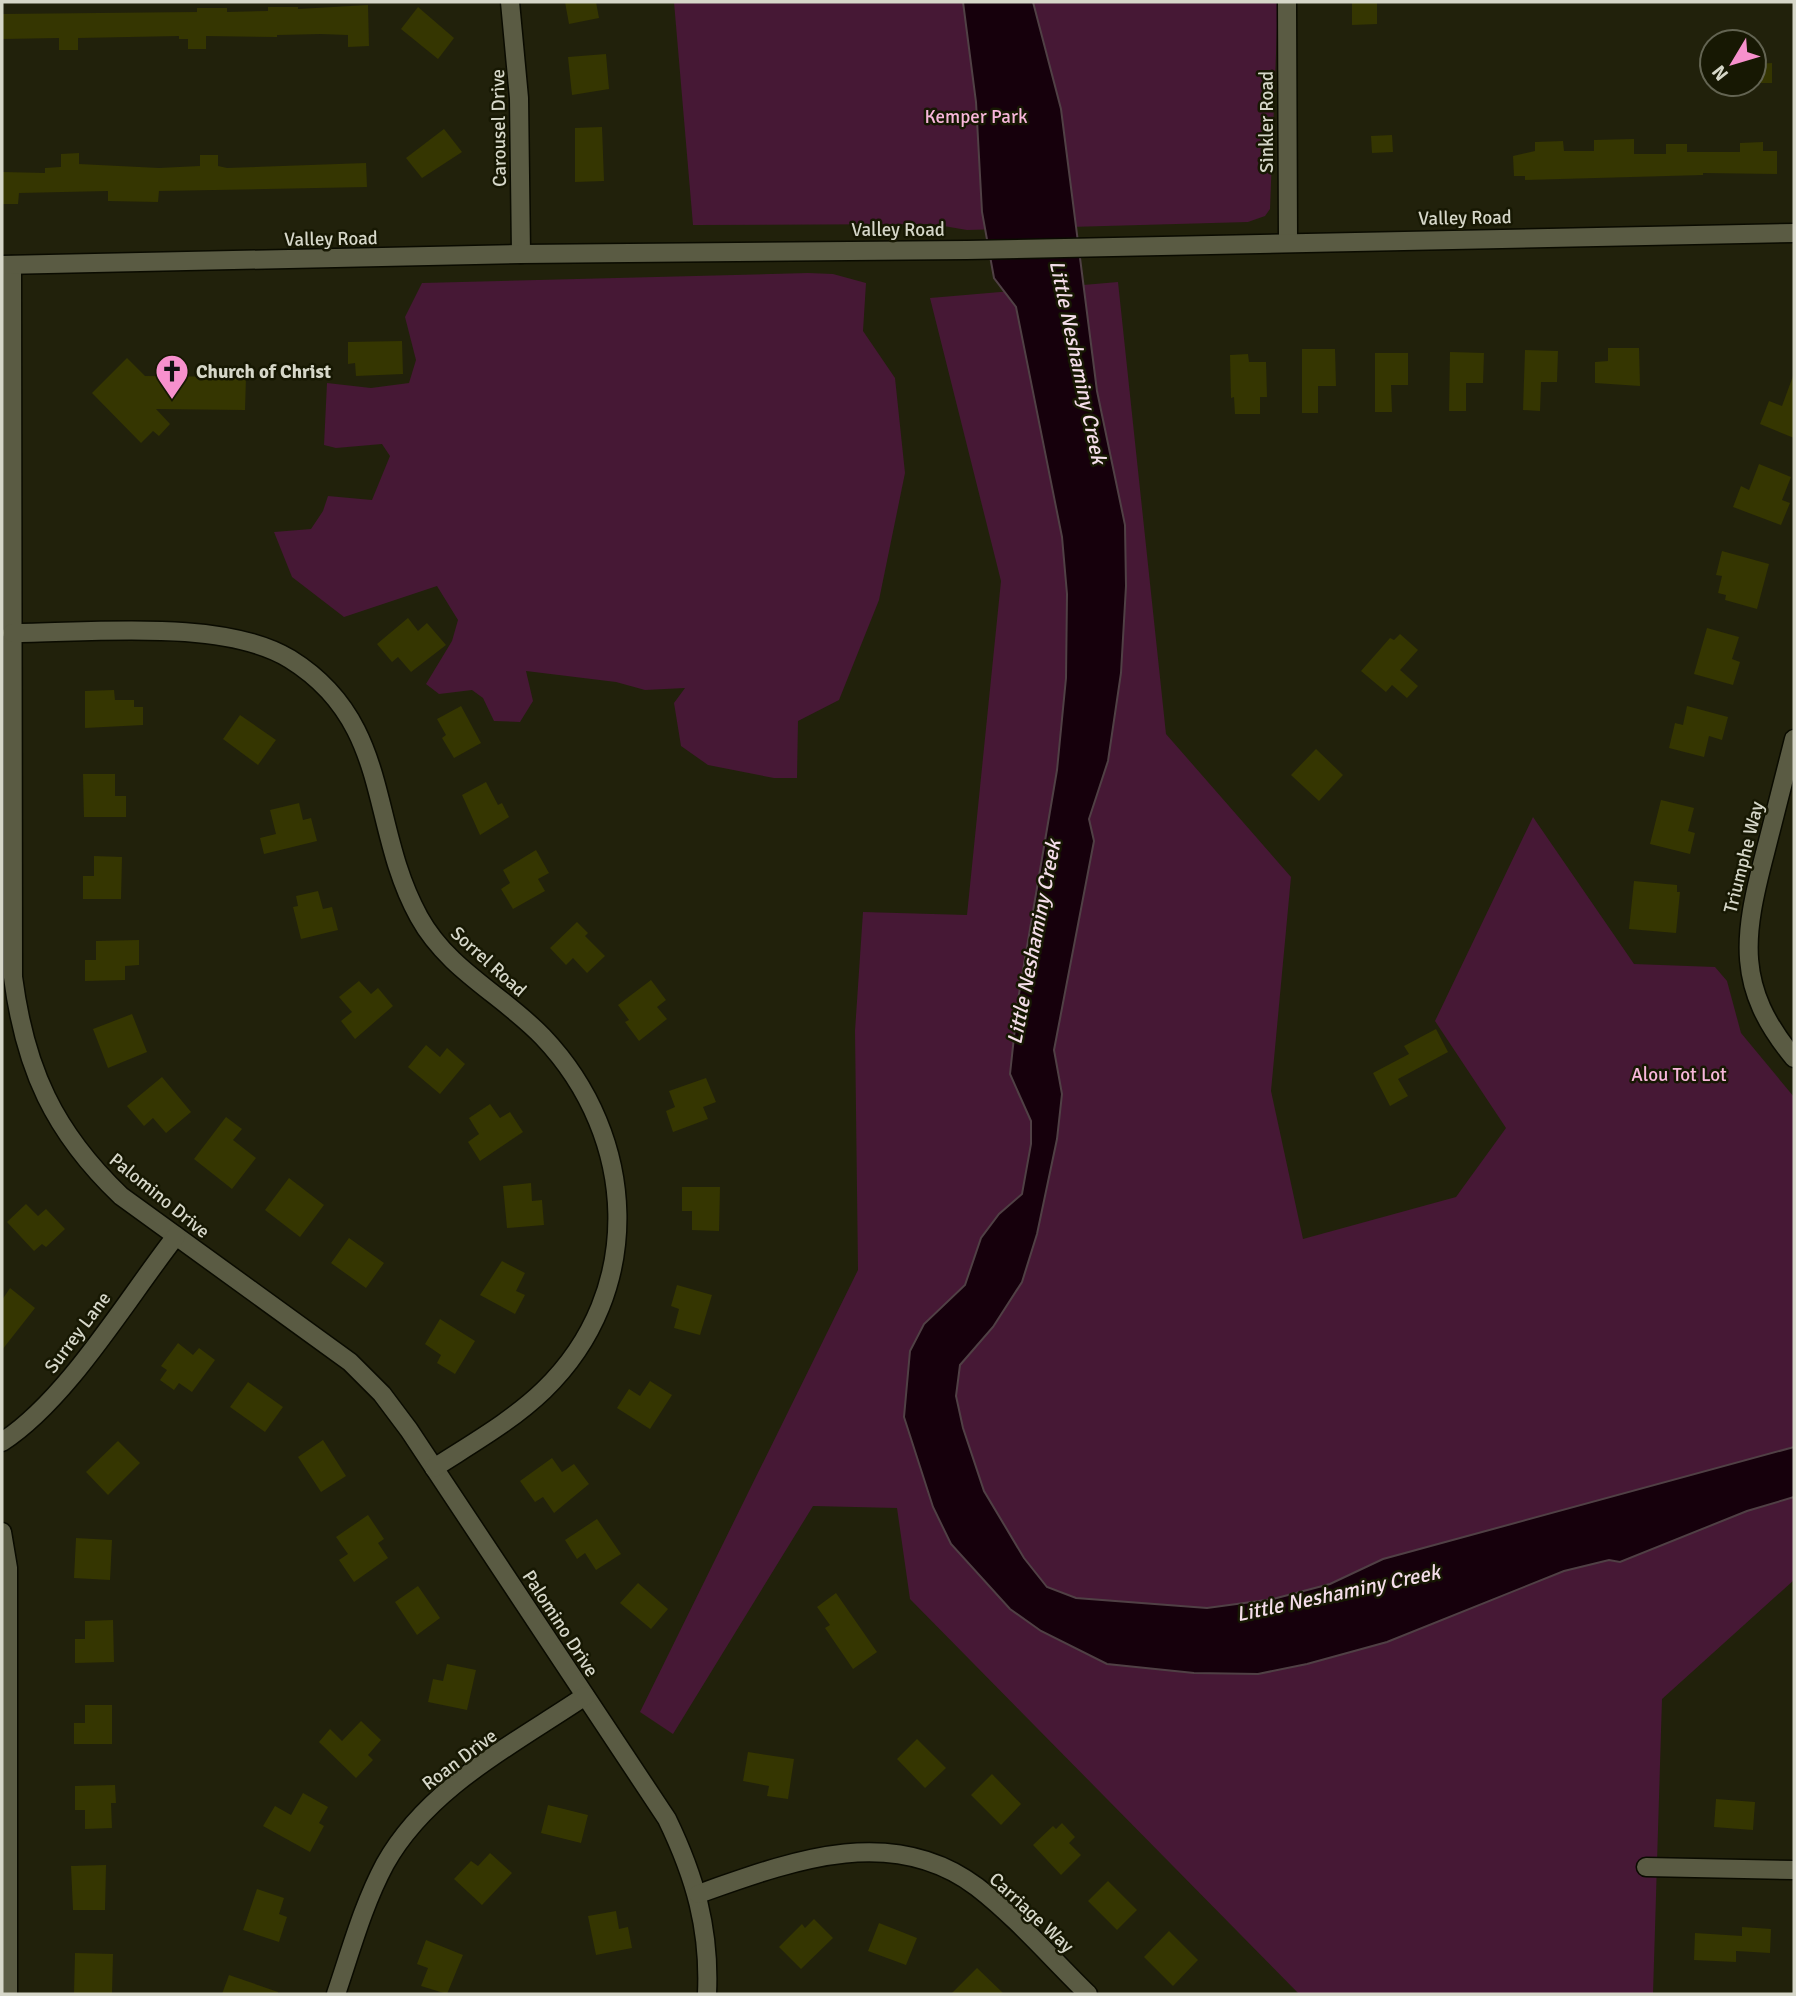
<svg xmlns="http://www.w3.org/2000/svg" width="1796" height="1996" font-family="Signika,sans-serif">
	<style>
		.green { fill: #461835 }
		.water { fill: #16000c; stroke: #504045; stroke-width: 2 }
		.building { fill: #353601 }
		.lines { fill: none; stroke-linecap: round; stroke-linejoin: round }
		.minor-casing { stroke: #0a0b00; stroke-width: 21 }
		.tertiary-casing { stroke: #0a0b00; stroke-width: 21 }
		.minor { stroke: #5a5b43; stroke-width: 18 }
		.tertiary { stroke: #5a5b43; stroke-width: 18 }
		.labels { text-anchor: middle; stroke-width: 5; stroke-linejoin: round; paint-order: stroke }
		.park-label { font-size: 19px; fill: #f8b7db; stroke: #171803 }
		.street-label { font-size: 19px; fill: #d6d7c9; stroke: #171803 }
		.poi-label { font-size: 19px; font-weight: bold; fill: #d6d7c9; stroke: #171803; text-anchor: start }
		.water-label { font-size: 21px; font-style: italic; fill: #f4dde9; stroke: #171803 }
	</style>
	<rect width="100%" height="100%" fill="#21210b"/>
	<!-- green -->
	<g class="green">
		<path d="M674,2H1278L1270,209L1265,216L1248,222L967,230L932,224L693,225Z"/>
		<path d="M808,273L833,274L866,283L863,331L895,378L905,473L879,600L839,700L798,721L797,778H774L708,765L681,746L674,703L685,688L645,690L616,682L526,671L533,701L520,722L494,721L483,698L472,690L439,694L426,684L452,641L458,620L437,586L344,617L292,577L274,532L311,529L323,511L328,496L372,500L390,456L382,444L336,448L324,445L327,383L371,388L409,383L416,360L405,317L422,283Z"/>
		<path d="M1118,282L1166,734L1291,877L1271,1091L1303,1239L1456,1197L1506,1128L1435,1021L1533,817L1634,964L1715,967L1727,981L1741,1033L1794,1097V1580L1662,1699L1653,1994H1299L910,1599L897,1508L813,1506L673,1734L640,1712L858,1270L855,1031L863,912L967,915L1001,581L930,298Z"/>
	</g>
	<!-- water -->
	<path class="water" d="M963,2H1033L1061,109L1097,391L1125,525L1126,586L1121,673L1108,761L1089,819L1094,841L1054,1050L1062,1094L1057,1139L1037,1234L1022,1282L993,1327L960,1365L956,1396L963,1428L984,1491L1024,1558L1047,1587L1076,1598L1207,1608L1273,1599L1330,1584L1383,1559L1794,1447V1497L1747,1511L1620,1562L1609,1560L1564,1571L1387,1642L1307,1664L1258,1674L1194,1673L1107,1664L1041,1631L1010,1609L951,1544L933,1507L904,1417L910,1351L924,1324L965,1285L981,1238L999,1214L1022,1194L1031,1144V1121L1010,1074L1018,1000L1057,770L1066,678L1067,594L1062,537L1016,307L994,278L982,212L976,102Z"/>
	<!-- building -->
	<g class="building">
		<path d="M565,2H596L599,18L569,24Z"/>
		<path d="M1352,2H1377V24L1352,25Z"/>
		<path d="M368,5L369,46L348,47V35L321,34L277,35V37L206,36V49H188V39H179V36L78,38V50H59V38L2,39V14L197,12V8H227V12L268,11V7H298V9Z"/>
		<path d="M418,7L454,38L438,59L401,29Z"/>
		<path d="M606,54L609,89L572,95L568,57Z"/>
		<path d="M1772,63V83H1754V64Z"/>
		<path d="M602,127L604,181L575,182V128Z"/>
		<path d="M444,129L462,152L422,178L406,158Z"/>
		<path d="M1392,135L1393,152L1372,153L1371,136Z"/>
		<path d="M1634,139V154H1666V144H1687V152H1740V143L1763,142V151H1777V174L1703,173V175L1525,180V176H1514L1513,156L1535,151V142L1563,141L1564,151H1594V140Z"/>
		<path d="M79,153V164L159,168L200,166V155H218V166L227,168L366,163L367,187L159,191L158,202L108,201V191L19,193L18,204H2V172L45,173V168L61,167V154Z"/>
		<path d="M402,341L403,374L356,376L355,363L348,364V342Z"/>
		<path d="M1608,348H1639L1640,386L1595,383V362L1608,361Z"/>
		<path d="M1302,349H1335L1336,386H1318V413H1302Z"/>
		<path d="M1525,350L1558,351L1557,382H1541L1540,411L1523,410Z"/>
		<path d="M1450,352L1484,353L1483,383H1466V411H1449Z"/>
		<path d="M1375,353H1408V385H1391L1392,412H1375Z"/>
		<path d="M1248,354L1249,362H1266L1267,397H1260V414H1235L1234,397L1231,398L1230,355Z"/>
		<path d="M127,358L145,376L246,377L245,410L156,409L170,424L159,436L153,431L141,443L92,393Z"/>
		<path d="M1793,376L1794,377V438L1760,424L1769,401L1782,406Z"/>
		<path d="M1759,464L1791,477L1782,500L1790,503L1781,525L1733,507L1741,486L1749,490Z"/>
		<path d="M1722,551L1769,564L1757,609L1725,600L1726,595L1718,593L1722,576L1716,575Z"/>
		<path d="M408,618L418,631L427,623L446,645L411,672L398,657L392,662L377,644Z"/>
		<path d="M1707,628L1739,637L1732,659L1740,662L1733,685L1694,674Z"/>
		<path d="M1400,634L1418,650L1400,670L1418,686L1407,698L1392,685L1386,692L1361,671L1390,638L1394,640Z"/>
		<path d="M114,690L115,700H134V707H143V725L85,728V691Z"/>
		<path d="M461,706L481,743L454,758L442,738L446,735L437,719Z"/>
		<path d="M1687,706L1728,717L1722,740L1709,736L1704,757L1669,748L1675,723L1683,725Z"/>
		<path d="M240,715L276,740L258,765L223,739Z"/>
		<path d="M1316,749L1343,775L1319,801L1291,775Z"/>
		<path d="M83,774H115V796H126V817H84Z"/>
		<path d="M486,782L498,805L502,803L509,817L480,835L462,795Z"/>
		<path d="M1661,800L1694,808L1688,831L1695,833L1690,854L1650,844Z"/>
		<path d="M299,803L303,820L311,818L317,841L264,854L260,838L276,834L270,810Z"/>
		<path d="M536,850L549,873L538,879L545,891L513,909L501,889L510,883L503,870Z"/>
		<path d="M94,856L122,857L121,899H83V876H94Z"/>
		<path d="M1634,881L1677,885V892H1680L1676,933L1629,929Z"/>
		<path d="M318,891L323,909L332,907L338,930L301,939L293,907L298,906L296,896Z"/>
		<path d="M577,922L588,933L585,936L605,956L587,973L573,958L566,965L550,948Z"/>
		<path d="M139,940V965L125,966V980L85,981V960H96V941Z"/>
		<path d="M651,980L666,1000L657,1007L667,1019L639,1041L625,1022L629,1020L618,1005Z"/>
		<path d="M359,981L371,994L378,988L393,1006L355,1039L341,1021L352,1012L339,997Z"/>
		<path d="M132,1014L147,1052L108,1068L93,1029Z"/>
		<path d="M1436,1029L1448,1052L1398,1079L1408,1096L1390,1106L1373,1073L1409,1054L1404,1046Z"/>
		<path d="M426,1045L440,1057L447,1048L465,1064L440,1094L408,1067Z"/>
		<path d="M162,1077L191,1112L166,1133L153,1118L144,1126L127,1106Z"/>
		<path d="M706,1078L716,1102L703,1107L708,1119L673,1132L666,1111L675,1107L669,1091Z"/>
		<path d="M490,1104L500,1118L510,1112L523,1132L480,1161L468,1142L479,1134L469,1118Z"/>
		<path d="M226,1117L242,1129L233,1140L256,1158L232,1189L194,1159Z"/>
		<path d="M289,1178L324,1205L300,1237L265,1210Z"/>
		<path d="M531,1183L532,1201L542,1200L544,1225L507,1228L503,1186Z"/>
		<path d="M682,1187H720L719,1231L692,1230V1211H682Z"/>
		<path d="M26,1204L38,1216L46,1209L65,1229L46,1247L42,1244L34,1251L7,1222Z"/>
		<path d="M349,1238L384,1263L366,1288L331,1263Z"/>
		<path d="M502,1261L525,1273L516,1291L525,1295L515,1314L480,1295Z"/>
		<path d="M677,1285L712,1295L700,1335L674,1328L679,1309L671,1306Z"/>
		<path d="M10,1288L35,1308L2,1350V1300Z"/>
		<path d="M440,1319L475,1341L455,1374L437,1363L441,1355L425,1344Z"/>
		<path d="M178,1343L193,1355L199,1348L215,1360L192,1392L179,1383L174,1390L160,1380L167,1370L161,1366Z"/>
		<path d="M650,1381L672,1395L650,1429L617,1408L629,1389L640,1396Z"/>
		<path d="M248,1382L283,1407L265,1432L230,1407Z"/>
		<path d="M323,1440L346,1476L321,1492L298,1457Z"/>
		<path d="M118,1441L140,1463L108,1495L86,1472Z"/>
		<path d="M552,1458L562,1472L574,1464L589,1484L554,1513L543,1497L535,1502L520,1481Z"/>
		<path d="M368,1515L384,1539L378,1543L388,1558L354,1582L339,1560L348,1554L336,1537Z"/>
		<path d="M597,1519L621,1554L596,1570L585,1553L577,1559L565,1540Z"/>
		<path d="M76,1538L112,1540L110,1580L74,1578Z"/>
		<path d="M638,1583L668,1609L651,1629L620,1603Z"/>
		<path d="M418,1586L440,1618L417,1635L395,1602Z"/>
		<path d="M836,1593L877,1652L853,1669L825,1628L830,1625L817,1607Z"/>
		<path d="M113,1620L114,1662L75,1663V1639H85V1621Z"/>
		<path d="M447,1664L476,1670L467,1710L428,1702L433,1679L443,1681Z"/>
		<path d="M85,1705H112V1744H74V1723H85Z"/>
		<path d="M361,1721L381,1740L368,1755L373,1760L356,1778L319,1742L330,1729L342,1741Z"/>
		<path d="M917,1739L946,1768L925,1788L897,1759Z"/>
		<path d="M748,1752L794,1759L788,1799L767,1796L769,1786L743,1781Z"/>
		<path d="M992,1774L1021,1804L1001,1825L971,1795Z"/>
		<path d="M115,1785L116,1803H111L112,1828L85,1829V1810H75V1786Z"/>
		<path d="M303,1793L328,1807L319,1823L324,1826L310,1852L263,1826L275,1806L291,1815Z"/>
		<path d="M1716,1799L1755,1802L1753,1830L1714,1827Z"/>
		<path d="M548,1805L588,1815L581,1843L541,1833Z"/>
		<path d="M1062,1823L1075,1837L1069,1843L1081,1855L1061,1875L1033,1845L1053,1826L1056,1829Z"/>
		<path d="M490,1853L512,1873L482,1905L454,1879L471,1861L478,1866Z"/>
		<path d="M106,1865L105,1910H73L71,1866Z"/>
		<path d="M1108,1881L1137,1910L1117,1930L1088,1901Z"/>
		<path d="M257,1889L284,1898L279,1914L287,1917L279,1942L243,1930Z"/>
		<path d="M616,1911L619,1929L628,1927L632,1948L596,1955L588,1916Z"/>
		<path d="M814,1919L833,1938L801,1969L779,1947L802,1924L805,1928Z"/>
		<path d="M879,1923L917,1938L906,1965L868,1951Z"/>
		<path d="M1742,1927L1771,1929L1770,1953L1736,1951V1962L1694,1960L1695,1933L1742,1936Z"/>
		<path d="M1169,1931L1198,1960L1173,1986L1144,1957Z"/>
		<path d="M426,1940L463,1955L447,1994L421,1986L428,1968L417,1964Z"/>
		<path d="M75,1953L113,1954L112,1994H74Z"/>
		<path d="M977,1968L1004,1994H951Z"/>
		<path d="M229,1975L278,1992V1994H222Z"/>
	</g>
	<g class="lines">
		<defs>
			<g id="minor">
				<path d="M510,2L519,98L521,254"/>
				<path d="M1287,2L1288,241"/>
				<path d="M12,265L13,977C25,1069 54,1132 121,1196L350,1362L382,1394L409,1430L667,1819C695,1877 710,1929 707,1994"/>
				<path d="M12,633C91,633 223,618 290,659C393,723 368,825 419,917C448,970 503,995 543,1037C638,1137 646,1291 544,1390C512,1421 471,1444 434,1468"/>
				<path d="M1794,739C1784,777 1775,815 1765,853C1743,937 1735,987 1794,1058"/>
				<path d="M2,1442C68,1399 126,1300 176,1236"/>
				<path d="M2,1532L8,1568V1994"/>
				<path d="M1646,1867L1794,1870"/>
				<path d="M698,1894C789,1862 891,1822 977,1887C1017,1918 1052,1959 1088,1994"/>
				<path d="M336,1994C351,1950 363,1905 385,1864C428,1787 514,1744 585,1696"/>
			</g>
			<path id="tertiary" d="M2,265L521,254L967,250L1794,233"/>
		</defs>
		<!-- minor casing -->
		<use href="#minor" class="minor-casing"/>
		<!-- tertiary casing -->
		<use href="#tertiary" class="tertiary-casing"/>
		<!-- minor -->
		<use href="#minor" class="minor"/>
		<!-- tertiary -->
		<use href="#tertiary" class="tertiary"/>
	</g>
	<!-- icons -->
	<defs>
		<symbol id="church-pin" viewBox="-11 -11 22 30"><path d="M0 17L-7.5 6A9.5 9.5 0 1 1 7.5 6Z" fill="#f790cd" stroke="#171803"/><path d="M-1.2-6h2.4v3.5h3.3v2.4h-3.3V6h-2.4V-.1h-3.3v-2.4h3.3Z" fill="#111"/></symbol>
	</defs>
	<g fill-rule="evenodd">
		<use href="#church-pin" x="153" y="352" width="38" height="52"/>
	</g>
	<g class="labels">
		<!-- park labels -->
		<g class="park-label">
			<text x="976" y="123">Kemper Park</text>
			<text x="1679" y="1081">Alou Tot Lot</text>
		</g>
		<!-- street labels -->
		<g class="street-label">
			<text transform="translate(1266 122) rotate(-90)" y="7">Sinkler Road</text>
			<text transform="translate(498 128) rotate(-91)" y="7">Carousel Drive</text>
			<text transform="translate(1465 217) rotate(-1)" y="7">Valley Road</text>
			<text x="898" y="236">Valley Road</text>
			<text transform="translate(331 238) rotate(-1)" y="7">Valley Road</text>
			<text transform="translate(1743 857) rotate(-76)" y="7">Triumphe Way</text>
			<text transform="translate(489 961) rotate(42)" y="7">Sorrel Road</text>
			<text transform="translate(160 1195) rotate(39)" y="7">Palomino Drive</text>
			<text transform="translate(77 1332) rotate(-53)" y="7">Surrey Lane</text>
			<text transform="translate(561 1623) rotate(57)" y="7">Palomino Drive</text>
			<text transform="translate(459 1759) rotate(-37)" y="7">Roan Drive</text>
			<text transform="translate(1032 1912) rotate(43)" y="7">Carriage Way</text>
		</g>
		<!-- poi labels -->
		<g class="poi-label">
			<text x="196" y="378">Church of Christ</text>
		</g>
		<!-- water labels -->
		<g class="water-label">
			<text transform="translate(1078 362) rotate(78)" y="7">Little Neshaminy Creek</text>
			<text transform="translate(1034 942) rotate(-79)" y="7">Little Neshaminy Creek</text>
			<text transform="translate(1338 1593) rotate(-12)" y="7">Little Neshaminy Creek</text>
		</g>
	</g>
	<!-- border -->
	<rect width="1796" height="1996" fill="none" stroke="#d6d7c9" stroke-width="7"/>
	<!-- north arrow -->
	<g transform="translate(1733 63) rotate(232)"><circle r="33" fill="#171803" stroke="#636452" stroke-width="2"/>
	<path d="M0-5L12 26L0 18L-12 26Z" fill="#f790cd"/>
	<text y="-10" font-size="19" font-weight="bold" text-anchor="middle" fill="#d6d7c9">N</text>
	</g>
</svg>
